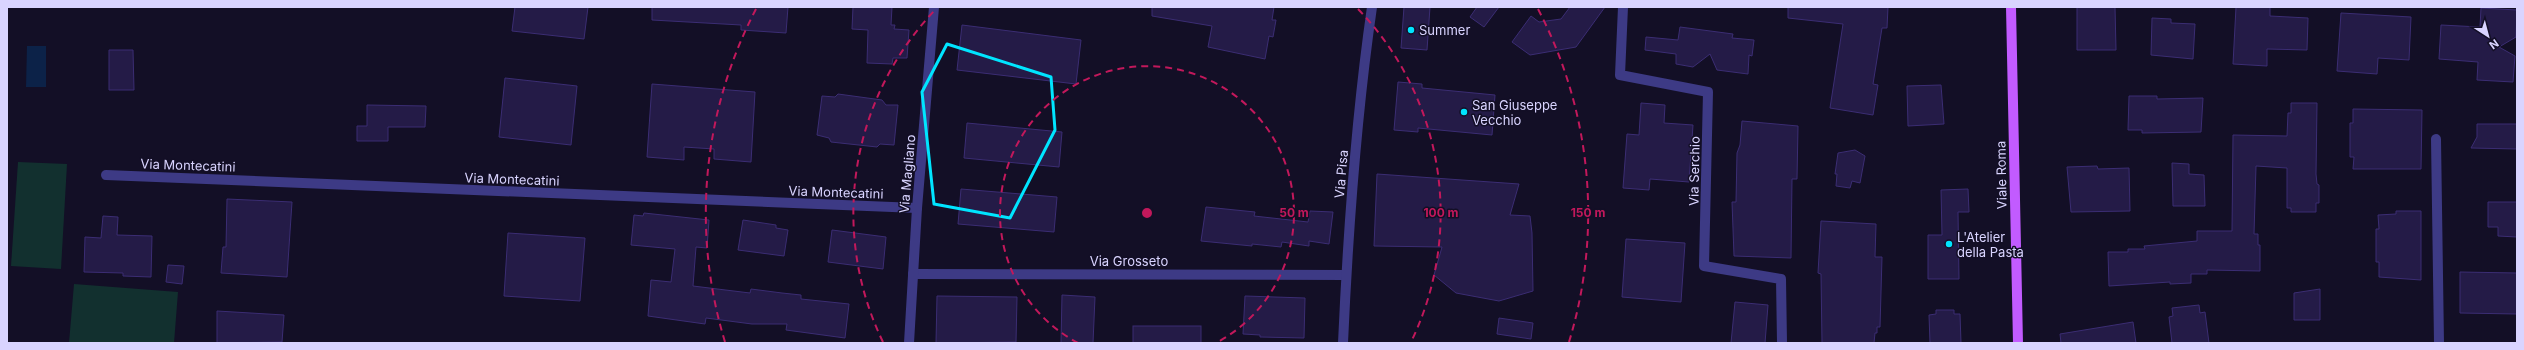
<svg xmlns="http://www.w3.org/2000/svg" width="2524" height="350" font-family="Inter,sans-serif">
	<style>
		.green { fill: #12302f }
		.water { fill: #0c2248 }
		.building { fill: #241b47; stroke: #3b2d73 }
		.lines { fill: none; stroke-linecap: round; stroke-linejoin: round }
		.minor { stroke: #3d3a85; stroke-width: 10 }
		.major { stroke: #c25bff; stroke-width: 10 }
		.marked { fill: none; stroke: #00e5ff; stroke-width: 3; stroke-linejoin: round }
		.ring { fill: none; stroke: #c2185b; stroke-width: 2; stroke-dasharray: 7 5 }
		.poi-dot { fill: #00e5ff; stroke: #130f26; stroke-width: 1.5 }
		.labels { text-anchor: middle; stroke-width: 3; stroke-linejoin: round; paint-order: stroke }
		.poi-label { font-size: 13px; fill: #d9d4ff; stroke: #130f26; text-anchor: start }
		.street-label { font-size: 13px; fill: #d9d4ff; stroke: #130f26 }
		.centre { fill: #c2185b; stroke: #130f26; stroke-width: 2 }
		.ring-label { font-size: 12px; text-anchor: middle; font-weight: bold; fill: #c2185b; stroke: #130f26; stroke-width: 3; stroke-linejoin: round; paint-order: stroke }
	</style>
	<rect width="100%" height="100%" fill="#130f26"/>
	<!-- green -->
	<g class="green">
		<path d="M18,162L67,164L61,269L11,266Z"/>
		<path d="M74,284L178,292L174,343H69Z"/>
	</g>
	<!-- water -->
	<path class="water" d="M27,46H46V87H26Z"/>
	<!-- building -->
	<g class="building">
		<path d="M515,7H588L584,39L512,31Z"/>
		<path d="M652,7H788L786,33L741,30V25L652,20Z"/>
		<path d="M853,7H892L891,25H895L894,29L909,30L907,58H893L892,64L867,63L868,30L852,29Z"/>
		<path d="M1152,7H1274L1272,20H1276L1273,37L1269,36L1265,59L1208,47L1212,26L1152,16Z"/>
		<path d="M1404,7H1430L1427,50L1401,48Z"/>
		<path d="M1477,7H1499L1484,27L1470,17Z"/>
		<path d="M1570,7H1605L1576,47L1530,55L1512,42L1531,16L1539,22L1561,19Z"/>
		<path d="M1788,7H1888L1887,28H1882L1873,84L1878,85L1873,115L1830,108L1843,24L1788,18Z"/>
		<path d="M2077,7H2115L2116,50H2077Z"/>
		<path d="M2236,7H2270V16L2308,18L2307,50L2267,49V66L2233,64Z"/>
		<path d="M2481,8L2517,10L2516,37L2499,47L2515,56L2513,82L2477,80L2478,62L2439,59L2441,25L2480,27Z"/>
		<path d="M2341,13L2411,17L2409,60L2378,58L2377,74L2337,71Z"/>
		<path d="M2152,18L2171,19V23L2195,24L2193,59L2151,55Z"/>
		<path d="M962,25L1081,40L1076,84L957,70Z"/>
		<path d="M1680,27L1733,34L1732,38L1754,40L1752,56L1749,55L1748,74L1717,70L1710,54L1693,67L1676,64V54L1645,50L1646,37L1678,40Z"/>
		<path d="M109,50H133L134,90H109Z"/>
		<path d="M505,78L577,86L571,145L499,137Z"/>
		<path d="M1398,82L1422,84V88L1495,95L1492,135L1418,128V132L1394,130Z"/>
		<path d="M652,84L755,92L751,162L714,159V149L684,147V160L647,157Z"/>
		<path d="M1941,85L1944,124L1908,126L1907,86Z"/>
		<path d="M838,94L882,100L886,105H898L894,145L880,144L877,147L831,142L829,138L817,135L822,96L835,97Z"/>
		<path d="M2129,96H2157V99L2203,98L2201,132L2142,133V130H2128Z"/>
		<path d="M1641,103L1665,105L1664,123L1693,125L1689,182L1650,179L1649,190L1623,188L1627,134L1639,135Z"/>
		<path d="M2291,103H2317L2316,174L2317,184L2319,185V203H2316V212H2291V208H2287V168L2256,166L2254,234H2258V245H2260V271L2207,270V274H2191V283L2170,284V282L2109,286L2108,252H2128V249H2145L2144,246L2197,241V231H2232L2233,135L2287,136L2288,113H2291Z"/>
		<path d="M367,105L426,106L425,127H388V141H357V126H367Z"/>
		<path d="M2353,109L2422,110L2421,169H2353L2354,157H2350V123H2353Z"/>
		<path d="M1742,121L1798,126L1797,179H1792L1791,258L1734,256L1732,202H1736L1737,153L1740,145Z"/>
		<path d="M967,123L1062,132L1059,167L964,158Z"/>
		<path d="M2477,124H2517V149L2471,148L2477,137Z"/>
		<path d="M1855,150L1865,156L1860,183L1852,181L1850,188L1836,186L1837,174H1835L1838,153Z"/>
		<path d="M2172,163L2189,164V174L2204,175L2205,206H2173Z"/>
		<path d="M2097,166L2098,169L2129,168L2130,211L2071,212L2067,167Z"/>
		<path d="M1377,174L1519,184L1510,215L1530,216L1532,233L1533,291L1499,301L1456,293L1434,275L1442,247L1374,246Z"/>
		<path d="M961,189L1057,197L1054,232L958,224Z"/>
		<path d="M1968,189L1969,212H1958L1959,279H1928V235H1942L1941,190Z"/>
		<path d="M227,199L292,202L287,277L221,273L223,247H226Z"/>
		<path d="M2488,202H2517V237L2498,236V227H2488Z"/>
		<path d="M1206,207L1255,212L1254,216L1308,222L1310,211L1333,212L1329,244L1309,241V246L1282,242L1281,247L1252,244V246L1201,241Z"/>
		<path d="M2396,211H2421V280L2379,277V262H2376V229H2379L2378,215L2396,214Z"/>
		<path d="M644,213L709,220L707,248L696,247L693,286L750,293L751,289L782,293L801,295V299L849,304L845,338L786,330L787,324H752L706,318L705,324L648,316L651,280L671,282L675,249L631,245L634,215L643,216Z"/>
		<path d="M103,216L118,217L117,235L152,236L151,277L123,276V273L84,272L85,237L101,238Z"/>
		<path d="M743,220L776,225V228L788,230L784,256L738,250Z"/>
		<path d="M1821,221L1876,224L1875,257H1882L1880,327H1877V333H1875L1874,343H1822L1821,274L1818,273Z"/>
		<path d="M832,230L886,237L883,269L828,262Z"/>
		<path d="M508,233L585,238L580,301L504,296Z"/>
		<path d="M1626,239L1685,243L1681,302L1622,297Z"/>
		<path d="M168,265L184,266L182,284L166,282Z"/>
		<path d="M2460,272L2517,273V314L2460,313Z"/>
		<path d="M2320,289V320H2294V293Z"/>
		<path d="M1062,295L1095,297L1093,343H1061Z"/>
		<path d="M937,296L1017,297L1016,342L936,343Z"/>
		<path d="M1245,296L1305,298L1304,338L1260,337V335L1243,334Z"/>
		<path d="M1735,302L1768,305L1765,343H1731Z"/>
		<path d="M2199,305L2200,313L2205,312L2209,343H2172L2169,317L2173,316L2172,308Z"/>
		<path d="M1936,310H1954V314H1960L1961,343H1930L1929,315L1936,314Z"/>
		<path d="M217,311L284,315L282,342L217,343Z"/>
		<path d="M1499,318L1533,323L1531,339L1497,334Z"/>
		<path d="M2133,322L2136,343H2061L2060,334Z"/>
		<rect x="1133" y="326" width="68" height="17"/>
	</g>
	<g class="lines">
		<!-- minor -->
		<g class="minor">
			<path d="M1623,7L1620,75L1708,92L1704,266L1781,279L1782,343"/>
			<path d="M2436,139L2439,343"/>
			<path d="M106,175L917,208"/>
			<path d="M913,274L1346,275"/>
			<path d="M909,343L917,208L934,7"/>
			<path d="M1343,343C1348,231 1356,118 1372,7"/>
		</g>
		<!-- major -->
		<path class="major" d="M2011,7L2018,343"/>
	</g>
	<!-- marked area -->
	<path class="marked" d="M947,44L1051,77L1055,130L1010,218L934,204L922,92Z"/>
	<!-- distance rings -->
	<g class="ring">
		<path d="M1078 343A147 147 0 1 1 1216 343"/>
		<path d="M883 342A294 294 0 0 1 936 9M1358 9A294 294 0 0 1 1411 342"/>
		<path d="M725 342A441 441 0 0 1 756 9M1538 9A441 441 0 0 1 1569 342"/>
	</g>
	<!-- markers -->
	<g class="poi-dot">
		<circle cx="1411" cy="30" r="4"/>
		<circle cx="1464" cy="112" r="4"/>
		<circle cx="1949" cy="244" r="4"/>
	</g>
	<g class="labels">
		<!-- poi labels -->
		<g class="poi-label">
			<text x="1419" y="35">Summer</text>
			<text x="1472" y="110">San Giuseppe<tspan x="1472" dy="15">Vecchio</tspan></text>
			<text x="1957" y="242">L'Atelier<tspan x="1957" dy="15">della Pasta</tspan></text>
		</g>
		<!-- street labels -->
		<g class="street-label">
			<text transform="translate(188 165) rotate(2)" y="5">Via Montecatini</text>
			<text transform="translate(1694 171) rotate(-89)" y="5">Via Serchio</text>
			<text transform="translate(907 174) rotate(-85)" y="5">Via Magliano</text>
			<text transform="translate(1341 174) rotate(-85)" y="5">Via Pisa</text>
			<text transform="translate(2001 175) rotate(-91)" y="5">Viale Roma</text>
			<text transform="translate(512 179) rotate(2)" y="5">Via Montecatini</text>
			<text transform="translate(836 192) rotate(2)" y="5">Via Montecatini</text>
			<text x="1129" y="266">Via Grosseto</text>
		</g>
	</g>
	<circle cx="1147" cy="213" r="6" class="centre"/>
	<g class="ring-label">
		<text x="1294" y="217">50 m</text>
		<text x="1441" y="217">100 m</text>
		<text x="1588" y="217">150 m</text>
	</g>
	<!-- border -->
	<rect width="2524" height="350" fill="none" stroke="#d9d4ff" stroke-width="16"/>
	<!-- north arrow -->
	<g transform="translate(2488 36) rotate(144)" stroke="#130f26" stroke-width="3" paint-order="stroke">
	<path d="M0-3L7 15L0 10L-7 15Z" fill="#d9d4ff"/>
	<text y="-6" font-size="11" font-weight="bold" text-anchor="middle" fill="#d9d4ff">N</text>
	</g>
</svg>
